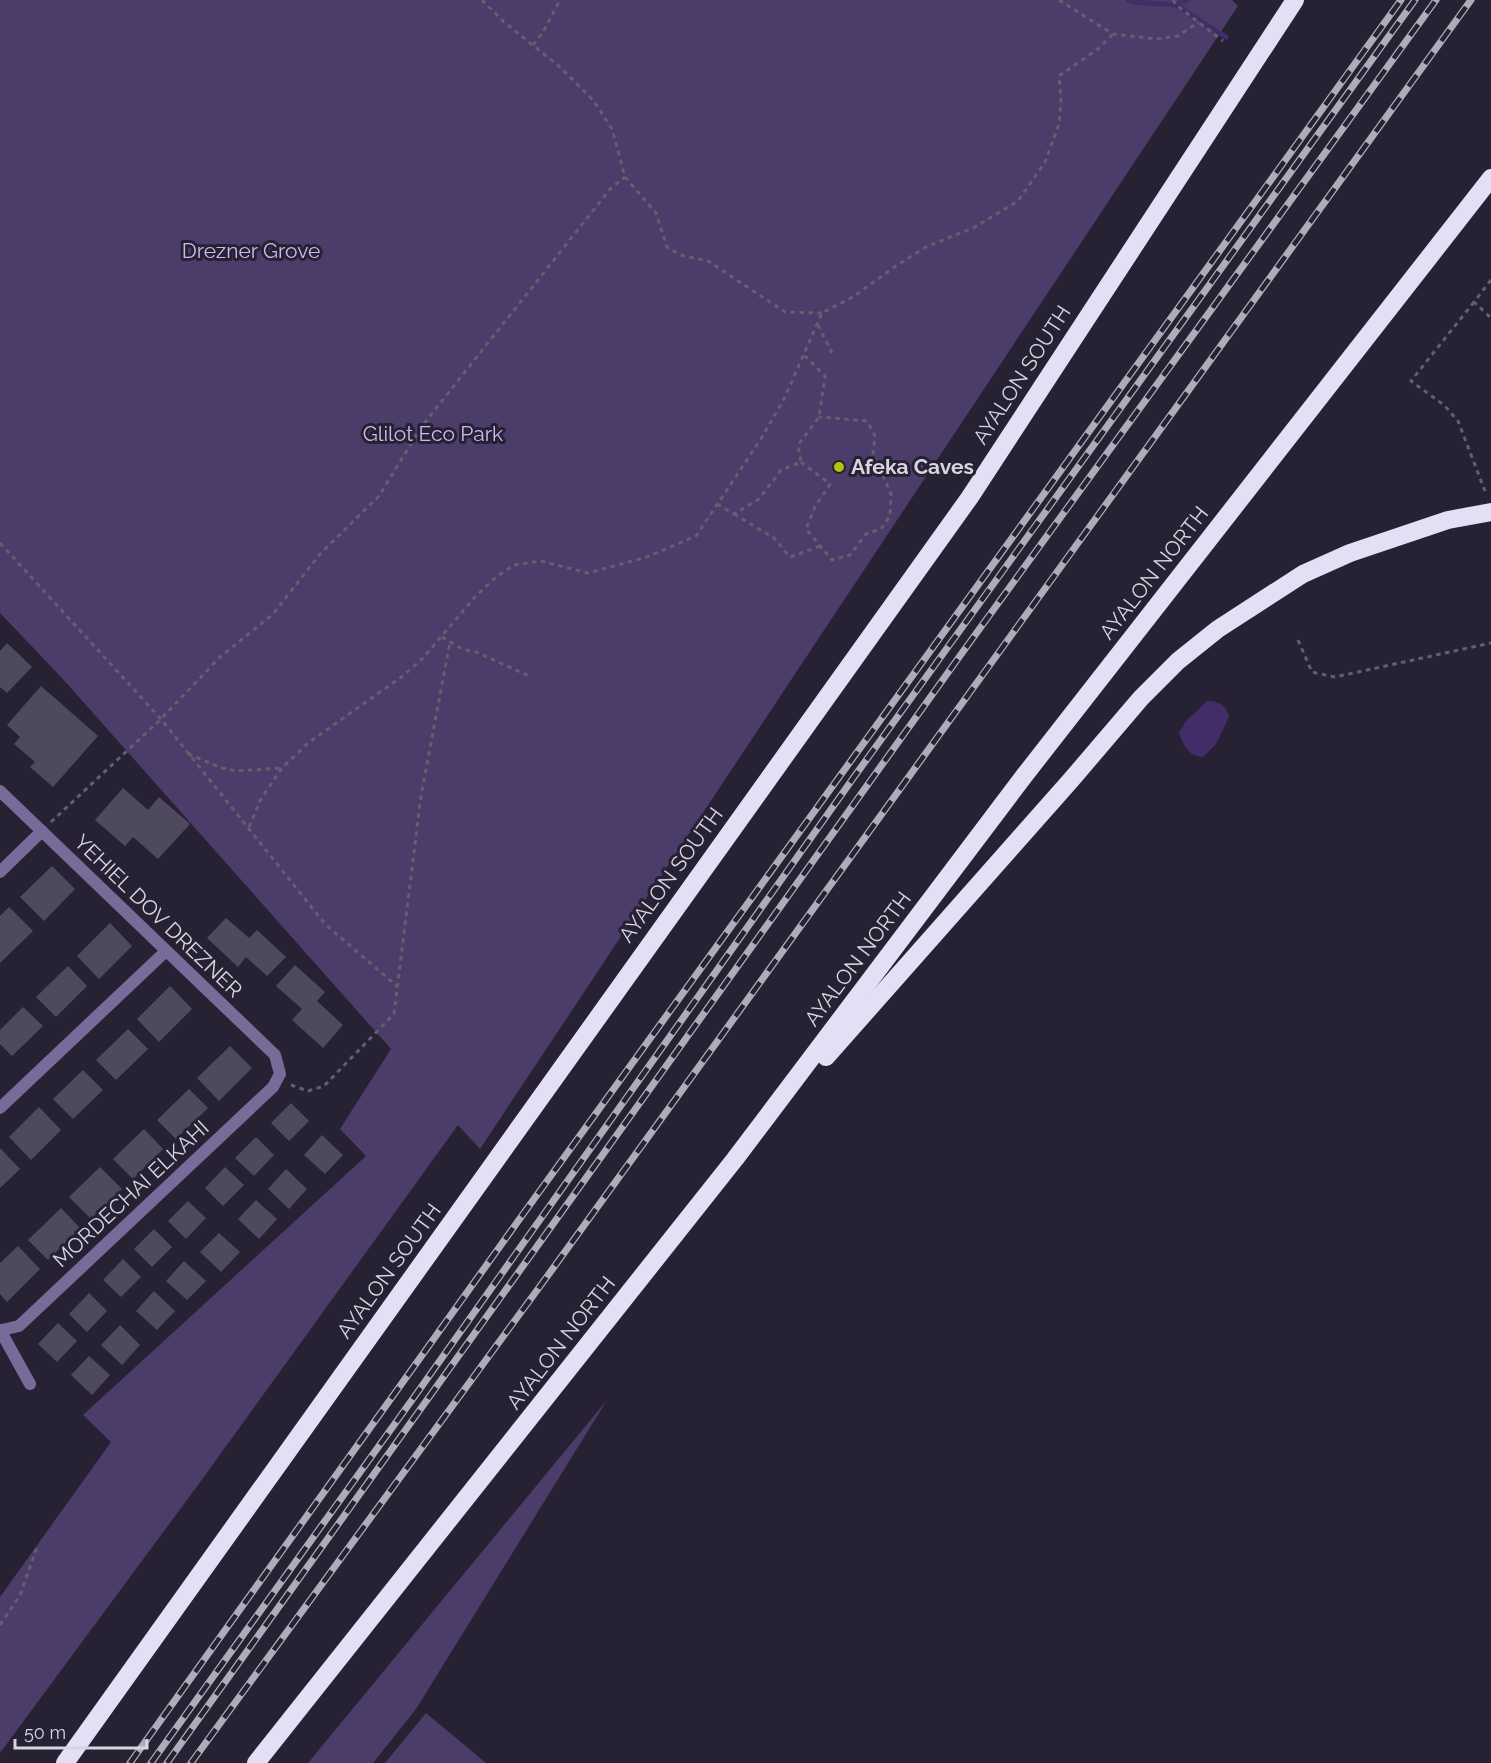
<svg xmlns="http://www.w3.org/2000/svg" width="1491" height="1763" font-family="Raleway,sans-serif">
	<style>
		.green { fill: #4b3c69 }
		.water { fill: #422d68 }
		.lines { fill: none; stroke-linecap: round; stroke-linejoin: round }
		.stream { stroke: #422d68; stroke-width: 5 }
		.building { fill: #4f495d }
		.path { stroke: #635f6e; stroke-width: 3; stroke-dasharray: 4.5 4.5; stroke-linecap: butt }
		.minor { stroke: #796b99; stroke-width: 12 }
		.motorway { stroke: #e5dff6; stroke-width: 18 }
		.rail-casing { stroke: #afacb9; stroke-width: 7 }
		.rail { stroke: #272233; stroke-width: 4.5; stroke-dasharray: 14; stroke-linecap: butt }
		.poi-dot { fill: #aec509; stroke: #272233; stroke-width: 2 }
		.labels { text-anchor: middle; stroke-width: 6; stroke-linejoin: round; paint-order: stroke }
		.park-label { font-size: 21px; fill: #cabaf1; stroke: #272233 }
		.street-label { font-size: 21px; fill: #d8d5e1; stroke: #272233 }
		.poi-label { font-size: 21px; font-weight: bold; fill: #d8d5e1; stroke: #272233; text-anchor: start }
	</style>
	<rect width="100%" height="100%" fill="#272233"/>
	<!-- green -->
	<g class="green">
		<path d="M0,0H1232L1238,6L480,1149L458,1125L198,1485L0,1753V1597L111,1442L83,1415L366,1156L340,1129L391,1049L62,678L0,613Z"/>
		<path d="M607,1400L416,1709L373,1763H308Z"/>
		<path d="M426,1713L486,1763H385Z"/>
	</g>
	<!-- water -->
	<path class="water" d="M1207,701C1219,701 1226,705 1229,717L1216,744L1203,757C1189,757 1183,745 1179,733L1186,721Z"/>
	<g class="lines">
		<!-- stream -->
		<g class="stream">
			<path d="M1128,0L1133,2L1176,5L1226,37"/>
			<path d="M1176,5L1187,0"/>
		</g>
	</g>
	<!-- building -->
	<g class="building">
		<path d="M7,643L32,667L7,693L0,687V651Z"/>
		<path d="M41,686L98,736L53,787L30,767L35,762L14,744L20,737L7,725Z"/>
		<path d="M123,788L148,810L159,797L190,824L158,859L133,837L125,846L95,820Z"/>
		<path d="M52,866L75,889L44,921L20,897Z"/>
		<path d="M9,907L33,931L0,963V916Z"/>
		<path d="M226,918L249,938L257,930L286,957L267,976L246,957L238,967L207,938Z"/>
		<path d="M110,923L132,946L99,979L77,956Z"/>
		<path d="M295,965L325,992L317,1001L343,1025L323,1048L292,1020L302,1009L276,986Z"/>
		<path d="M68,966L87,986L56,1017L36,997Z"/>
		<path d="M170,986L192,1009L159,1042L137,1019Z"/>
		<path d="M23,1007L43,1026L12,1056L0,1044V1030Z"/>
		<path d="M128,1029L148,1049L116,1080L96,1060Z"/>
		<path d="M230,1046L252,1068L219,1101L197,1078Z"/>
		<path d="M83,1070L103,1090L73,1119L53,1099Z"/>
		<path d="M189,1089L208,1108L176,1139L157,1120Z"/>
		<path d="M291,1103L309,1121L289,1141L271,1123Z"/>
		<path d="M39,1107L61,1130L31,1160L9,1137Z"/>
		<path d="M144,1129L163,1149L133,1179L113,1159Z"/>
		<path d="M322,1135L343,1155L325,1174L304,1155Z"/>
		<path d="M256,1137L274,1155L254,1176L235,1158Z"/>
		<path d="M0,1148L20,1169L0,1188Z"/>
		<path d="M100,1167L122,1189L91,1219L69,1197Z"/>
		<path d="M225,1167L244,1185L223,1206L205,1188Z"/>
		<path d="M286,1169L307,1189L289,1209L268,1189Z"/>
		<path d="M256,1200L277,1219L259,1239L238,1219Z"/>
		<path d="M188,1201L206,1218L186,1239L168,1221Z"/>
		<path d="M61,1208L80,1228L48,1260L28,1240Z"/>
		<path d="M154,1229L172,1247L152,1267L134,1249Z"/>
		<path d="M219,1233L240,1252L221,1272L200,1252Z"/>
		<path d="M18,1246L40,1269L7,1302L0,1294V1263Z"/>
		<path d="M123,1259L141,1277L121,1297L103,1280Z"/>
		<path d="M184,1261L206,1281L187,1300L166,1281Z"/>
		<path d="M154,1291L175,1311L157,1330L136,1311Z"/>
		<path d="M89,1293L107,1311L87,1332L69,1314Z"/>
		<path d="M58,1323L77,1341L57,1362L38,1344Z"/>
		<path d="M120,1325L140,1345L122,1365L101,1345Z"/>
		<path d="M89,1356L110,1375L92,1395L71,1375Z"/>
	</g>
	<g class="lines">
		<!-- path -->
		<g class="path">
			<path d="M482,0L504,22L560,67L593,100L612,129L625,177L656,213L667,247L680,255L708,261L785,312L822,313"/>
			<path d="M1059,0L1113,34L1157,39L1178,36L1199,22"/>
			<path d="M1173,0L1176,5L1223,41"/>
			<path d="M533,45L543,32L560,0"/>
			<path d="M1491,280L1474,302L1491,318"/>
			<path d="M1474,302L1411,381L1444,405L1458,421L1485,491"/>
			<path d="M818,325L832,353"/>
			<path d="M801,462L830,484L815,507L806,529L832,560L850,555L866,534L881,529L890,516L891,494L873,453L875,436L867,421L819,417"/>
			<path d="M717,504L734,514L759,499L781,470L801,462L798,445L819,417L825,376L804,355"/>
			<path d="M734,514L774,538L790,557L820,546"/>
			<path d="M0,543L161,719L325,924L398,987"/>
			<path d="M442,637L462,649L476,652L529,676"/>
			<path d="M1298,640L1312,672L1335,677L1491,643"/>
			<path d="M188,754L222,768L237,771L282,768"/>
			<path d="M51,822L161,719L219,658L273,614L320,554L379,496L422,426L611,188L625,177"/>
			<path d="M249,827L261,799L282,768L308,743L404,675L423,658L475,597L495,578L514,565L541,561L588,573L647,557L696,536L761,439L784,399L822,313L853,297L893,268L926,247L975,227L1018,201L1045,162L1059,124L1061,101L1059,76L1098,49L1113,34"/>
			<path d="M291,1085L308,1091L324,1086L394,1014L421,796L450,642"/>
			<path d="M0,1625L20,1595L37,1547"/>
		</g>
		<!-- minor -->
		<g class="minor">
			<path d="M0,791L275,1055L280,1074L273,1087L19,1326L2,1330"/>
			<path d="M0,872L42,831"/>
			<path d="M0,1108L166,951"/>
			<path d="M0,1330L30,1384"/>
		</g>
		<!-- motorway -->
		<g class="motorway">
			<path d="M826,1057L1071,780L1141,698L1178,661L1218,629L1303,574L1350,553L1448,520L1491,512"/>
			<path d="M65,1763L970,497L1295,0"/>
			<path d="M256,1763L735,1159L1024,776L1491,178"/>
		</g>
		<defs>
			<g id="rail">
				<path d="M130,1763L521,1217L1401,0"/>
				<path d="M151,1763L417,1393L854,777L1415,0"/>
				<path d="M167,1763L962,653L1436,0"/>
				<path d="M191,1763L546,1278L1471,0"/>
			</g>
		</defs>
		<!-- rail casing -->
		<use href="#rail" class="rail-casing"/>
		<!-- rail -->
		<use href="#rail" class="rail"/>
	</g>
	<!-- markers -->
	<circle class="poi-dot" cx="839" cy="467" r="6"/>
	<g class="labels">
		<!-- park labels -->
		<g class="park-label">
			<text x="251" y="258">Drezner Grove</text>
			<text x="433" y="441">Glilot Eco Park</text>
		</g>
		<!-- street labels -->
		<g class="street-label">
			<text transform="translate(1022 375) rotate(-57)" y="7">AYALON SOUTH</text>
			<text transform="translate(1154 573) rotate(-52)" y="7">AYALON NORTH</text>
			<text transform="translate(671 875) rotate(-54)" y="7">AYALON SOUTH</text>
			<text transform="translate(158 916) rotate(44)" y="7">YEHIEL DOV DREZNER</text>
			<text transform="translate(858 959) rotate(-53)" y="7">AYALON NORTH</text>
			<text transform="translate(131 1194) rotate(-43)" y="7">MORDECHAI ELKAHI</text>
			<text transform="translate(389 1271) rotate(-54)" y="7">AYALON SOUTH</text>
			<text transform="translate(561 1343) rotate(-52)" y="7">AYALON NORTH</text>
		</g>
		<!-- poi labels -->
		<g class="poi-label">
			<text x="851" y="474">Afeka Caves</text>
		</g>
	</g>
	<!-- scale -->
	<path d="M15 1739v9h132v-9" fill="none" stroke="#d8d5e1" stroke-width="3"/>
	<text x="24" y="1739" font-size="18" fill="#d8d5e1" stroke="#272233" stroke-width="4.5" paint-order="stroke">50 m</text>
</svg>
